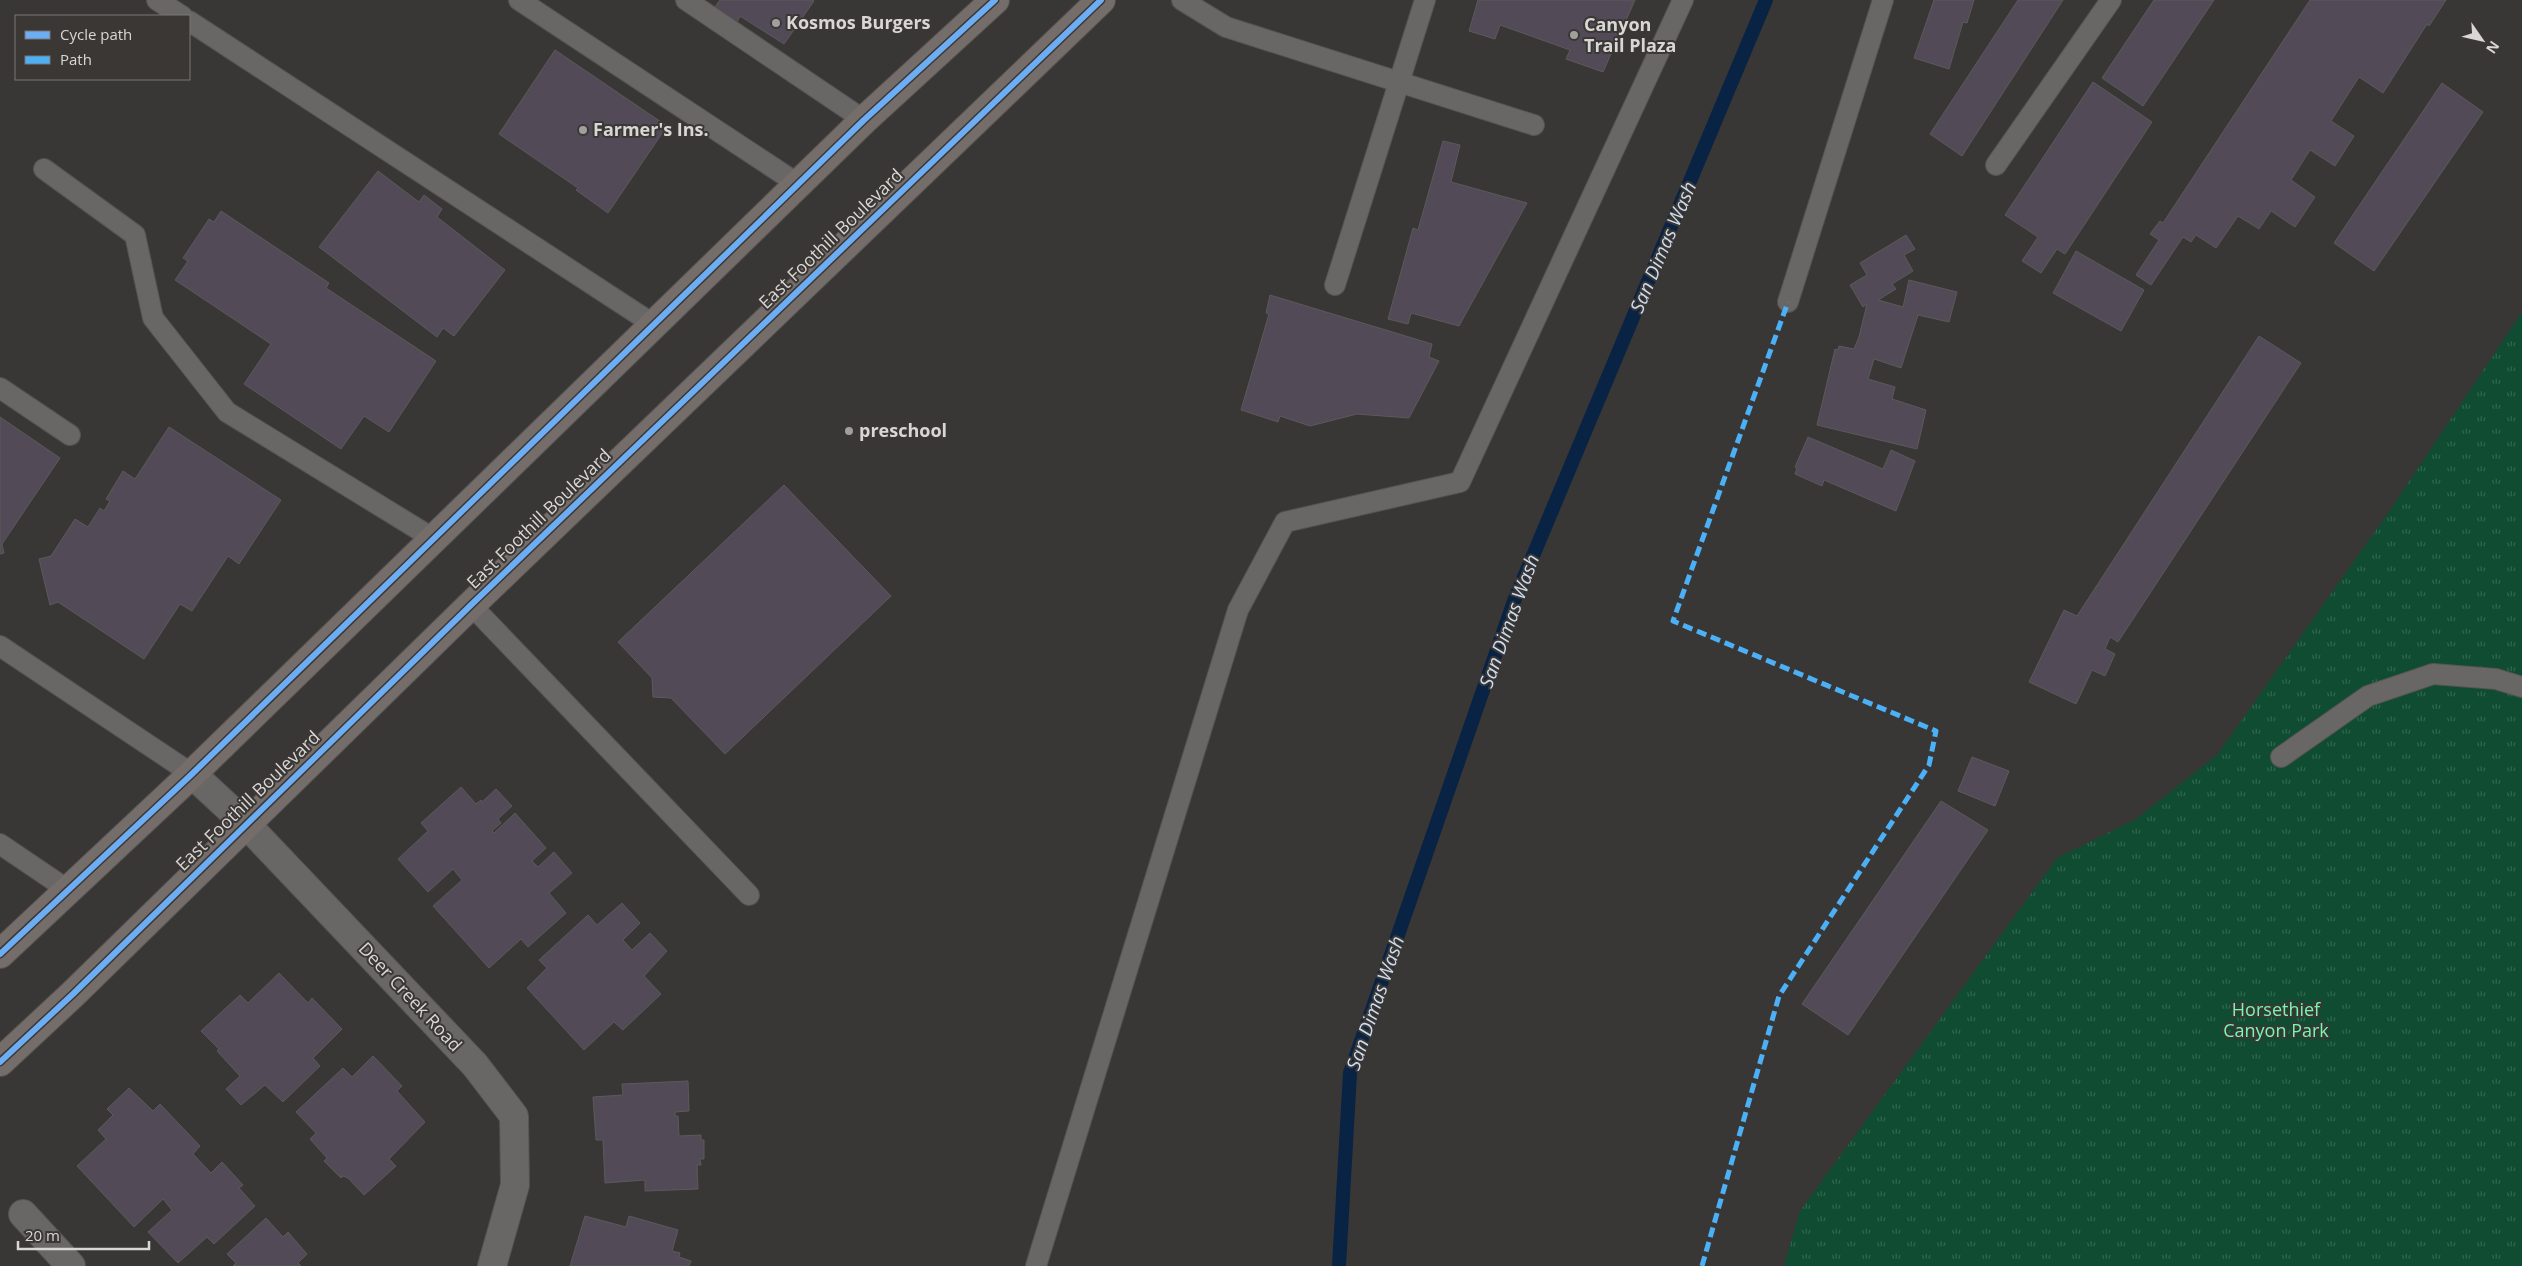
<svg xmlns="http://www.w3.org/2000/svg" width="2522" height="1266" font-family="'Open Sans',sans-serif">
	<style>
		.park { fill: url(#park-tufts) }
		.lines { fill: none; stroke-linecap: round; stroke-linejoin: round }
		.stream { stroke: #082344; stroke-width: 14 }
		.building { fill: #524a57; stroke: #5b5a5a }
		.service-casing { stroke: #555352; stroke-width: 22 }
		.minor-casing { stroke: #555352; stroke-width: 30 }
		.primary-casing { stroke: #555352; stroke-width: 30 }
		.service { stroke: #686765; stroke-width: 20 }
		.minor { stroke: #686765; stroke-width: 28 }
		.primary { stroke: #756d6a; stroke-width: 28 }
		.quiet { stroke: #4cb0f7; stroke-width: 5; stroke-dasharray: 10 5; stroke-linecap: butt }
		.cycleway-casing { stroke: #3a3734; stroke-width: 9 }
		.cycleway { stroke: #6dadf4; stroke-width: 6 }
		.poi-dot { fill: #a19f9d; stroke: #3a3734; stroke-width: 2 }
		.labels { text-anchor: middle; stroke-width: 4; stroke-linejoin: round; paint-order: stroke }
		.poi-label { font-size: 18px; font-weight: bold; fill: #d9d7d5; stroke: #3a3734; text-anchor: start }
		.street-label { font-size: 18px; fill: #d9d7d5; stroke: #3a3734 }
		.park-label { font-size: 18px; fill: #72f9b2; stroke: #3a3734 }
		.water-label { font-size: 19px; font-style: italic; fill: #cddcef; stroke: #3a3734 }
	</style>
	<defs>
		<pattern id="park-tufts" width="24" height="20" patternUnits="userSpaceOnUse" patternTransform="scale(1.25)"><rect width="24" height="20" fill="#0f4c31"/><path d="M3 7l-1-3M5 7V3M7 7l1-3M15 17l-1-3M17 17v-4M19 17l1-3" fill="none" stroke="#31654e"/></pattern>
	</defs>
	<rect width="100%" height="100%" fill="#393735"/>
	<!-- park -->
	<path class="park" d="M2522,312V1266H1784L1800,1211L2057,858L2136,819L2217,755L2388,513Z"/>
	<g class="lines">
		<!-- stream -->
		<path class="stream" d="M1339,1266L1350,1073L1514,601L1766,0"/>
	</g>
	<!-- building -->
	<g class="building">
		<path d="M720,0H813L814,1L784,44L740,16L737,22L715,7Z"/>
		<path d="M1478,0H1635L1603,72L1566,59L1570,50L1500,25L1495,39L1469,31Z"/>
		<path d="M1934,0H1974L1967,23L1963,22L1949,69L1914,58Z"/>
		<path d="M2018,0H2063L1962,156L1930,134Z"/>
		<path d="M2154,0H2214L2143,106L2102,78Z"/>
		<path d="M2310,0H2446L2429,26L2427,24L2383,93L2359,77L2331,121L2354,136L2335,166L2310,150L2291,180L2315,197L2295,227L2271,211L2259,229L2238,216L2216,248L2196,235L2191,242L2183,237L2151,285L2136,275L2159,240L2150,234L2160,221L2163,223Z"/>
		<path d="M555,50L667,126L608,213L576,190L578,188L499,134Z"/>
		<path d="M2093,82L2152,122L2065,254L2057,249L2041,273L2022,261L2038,237L2005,215Z"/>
		<path d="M2442,83L2483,112L2374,271L2334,243Z"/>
		<path d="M1443,141L1460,145L1451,182L1527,203L1459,326L1411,313L1408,324L1388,319L1413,228L1418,230Z"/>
		<path d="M378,171L419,202L424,195L442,209L437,217L505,270L454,336L443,328L437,337L319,247Z"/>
		<path d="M221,211L329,283L326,288L436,361L389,432L364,416L341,449L244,384L271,344L175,280L188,261L183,258L209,219L214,222Z"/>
		<path d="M1906,235L1915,249L1904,255L1913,271L1892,284L1896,289L1878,300L1903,307L1909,280L1957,292L1949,322L1918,315L1901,368L1874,359L1868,379L1895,387L1892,399L1926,410L1917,449L1817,425L1835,349L1838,350L1839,346L1854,349L1859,337L1867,304L1863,307L1850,285L1867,275L1860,263Z"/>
		<path d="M2076,251L2144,290L2121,331L2053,293Z"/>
		<path d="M1270,295L1432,344L1429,357L1439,361L1409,418L1357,414L1310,426L1280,416L1278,422L1241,410L1269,314L1266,313Z"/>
		<path d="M2259,336L2301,363L2118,642L2110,637L2105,649L2115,654L2105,676L2092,670L2076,704L2029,682L2064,610L2077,616Z"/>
		<path d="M0,417L60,458L2,544L4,553L0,554Z"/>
		<path d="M169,427L281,500L239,564L228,556L192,611L180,604L144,659L58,602L50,605L39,559L51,556L75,519L88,527L100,508L104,511L110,501L106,499L123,471L135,479Z"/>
		<path d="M1808,437L1883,469L1891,450L1915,461L1896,511L1824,480L1822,486L1795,474L1797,468L1795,467Z"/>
		<path d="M784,485L891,596L725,754L671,698L653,697L652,678L618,642Z"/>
		<path d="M1972,757L2009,771L1995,806L1958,791Z"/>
		<path d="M461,787L476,804L481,800L482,802L496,789L512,806L498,819L501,823L492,831L494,833L515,813L546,848L532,861L538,867L554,852L572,873L549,893L566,913L528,947L521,939L489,968L433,906L462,880L453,869L428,892L398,859L428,831L421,823Z"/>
		<path d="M1941,801L1988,830L1848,1035L1802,1004Z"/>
		<path d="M622,903L640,923L623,940L632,950L650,933L667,951L644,976L661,994L623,1030L614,1022L584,1050L527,988L547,968L539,960L588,915L597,925Z"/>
		<path d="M279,973L308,1003L312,998L342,1029L313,1058L320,1066L283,1102L265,1085L241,1105L226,1089L240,1076L217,1051L219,1049L201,1031L240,995L248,1003Z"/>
		<path d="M373,1056L402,1086L397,1091L425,1122L389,1159L396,1166L364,1195L348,1178L343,1176L341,1178L324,1161L327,1158L310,1139L316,1133L296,1112L343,1068L352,1077Z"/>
		<path d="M688,1081L689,1111L675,1112V1116H678L679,1136L701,1135V1140H704V1159H700L701,1165H697L698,1189L645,1191V1180L605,1183L603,1140H596L593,1097L623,1095L622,1084Z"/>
		<path d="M129,1088L153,1111L160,1104L200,1146L193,1154L211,1173L222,1162L243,1185L239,1188L255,1206L214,1244L207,1237L178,1263L148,1232L172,1210L163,1199L134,1227L77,1166L106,1139L98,1130L113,1115L107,1109Z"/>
		<path d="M585,1216L626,1227L629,1216L678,1230L672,1251L680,1253L679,1257L691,1261L689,1266H570Z"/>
		<path d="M266,1218L283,1237L288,1232L307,1254L298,1263L301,1266H233L236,1263L227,1254Z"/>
	</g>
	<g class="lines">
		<defs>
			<g id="service">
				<path d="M157,0L182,16"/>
				<path d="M519,0L798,184"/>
				<path d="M686,0L864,120"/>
				<path d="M1182,0L1226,27L1534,125"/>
				<path d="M189,21L653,324"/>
				<path d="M1996,165L2111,0"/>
				<path d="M44,169L135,235L153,318L227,412L434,539"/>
				<path d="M1335,285L1425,0"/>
				<path d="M1788,302L1883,0"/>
				<path d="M0,388L70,435"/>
				<path d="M471,605L749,895"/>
				<path d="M0,646L192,774"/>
				<path d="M2281,757L2368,696L2433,674L2496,679L2522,687"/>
				<path d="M0,844L68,890"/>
				<path d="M1036,1266L1238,610L1285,522L1460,482L1683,0"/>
			</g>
			<g id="minor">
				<path d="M192,774L245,823L475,1065L514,1116L515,1185L492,1266"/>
				<path d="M23,1214L71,1266"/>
			</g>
			<g id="primary">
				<path d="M0,954L192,774L864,120L995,0"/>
				<path d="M0,1062L73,994L471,605L1101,0"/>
			</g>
		</defs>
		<!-- service casing -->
		<use href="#service" class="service-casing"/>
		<!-- minor casing -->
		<use href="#minor" class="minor-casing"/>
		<!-- primary casing -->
		<use href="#primary" class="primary-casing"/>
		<!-- service -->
		<use href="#service" class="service"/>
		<!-- minor -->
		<use href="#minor" class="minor"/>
		<!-- primary -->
		<use href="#primary" class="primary"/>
		<!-- quiet -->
		<path class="quiet" d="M1702,1266L1779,996L1929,765L1936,731L1673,621L1788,302"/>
		<defs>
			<g id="cycleway">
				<path d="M0,954L192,774L864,120L995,0"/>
				<path d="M0,1062L73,994L471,605L1101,0"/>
			</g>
		</defs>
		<!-- cycleway casing -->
		<use href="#cycleway" class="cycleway-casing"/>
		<!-- cycleway -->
		<use href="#cycleway" class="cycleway"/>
	</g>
	<!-- markers -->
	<g class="poi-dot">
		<circle cx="776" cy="23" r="5"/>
		<circle cx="1574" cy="35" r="5"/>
		<circle cx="583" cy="130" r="5"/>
		<circle cx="849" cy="431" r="5"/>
	</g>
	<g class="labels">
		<!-- poi labels -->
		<g class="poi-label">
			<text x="786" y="29">Kosmos Burgers</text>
			<text x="1584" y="31">Canyon<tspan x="1584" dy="21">Trail Plaza</tspan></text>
			<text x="593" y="136">Farmer's Ins.</text>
			<text x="859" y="437">preschool</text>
		</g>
		<!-- street labels -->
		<g class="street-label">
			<text transform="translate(831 239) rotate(-44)" y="6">East Foothill Boulevard</text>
			<text transform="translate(539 519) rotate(-44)" y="6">East Foothill Boulevard</text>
			<text transform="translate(248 801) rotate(-44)" y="6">East Foothill Boulevard</text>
			<text transform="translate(410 997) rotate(47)" y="6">Deer Creek Road</text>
		</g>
		<!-- park labels -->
		<g class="park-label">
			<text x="2276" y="1016">Horsethief<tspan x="2276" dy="21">Canyon Park</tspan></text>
		</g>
		<!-- water labels -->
		<g class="water-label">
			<text transform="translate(1663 247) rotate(-67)" y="7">San Dimas Wash</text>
			<text transform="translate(1509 621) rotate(-70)" y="7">San Dimas Wash</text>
			<text transform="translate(1375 1003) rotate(-71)" y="7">San Dimas Wash</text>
		</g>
	</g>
	<!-- legend -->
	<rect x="15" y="15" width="175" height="65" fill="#3a3734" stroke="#7a7774"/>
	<rect x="25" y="31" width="25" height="8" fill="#6dadf4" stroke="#7a7774"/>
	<text x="60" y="40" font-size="15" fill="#d9d7d5">Cycle path</text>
	<rect x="25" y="56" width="25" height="8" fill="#4cb0f7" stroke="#7a7774"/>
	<text x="60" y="65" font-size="15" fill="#d9d7d5">Path</text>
	<!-- north arrow -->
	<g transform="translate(2482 40) rotate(124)" stroke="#3a3734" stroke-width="4" paint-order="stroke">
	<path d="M0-4L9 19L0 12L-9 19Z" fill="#d9d7d5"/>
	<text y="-8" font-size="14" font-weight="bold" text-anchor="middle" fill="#d9d7d5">N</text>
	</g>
	<!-- scale -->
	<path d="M18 1241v8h131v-8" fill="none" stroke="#d9d7d5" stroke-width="2.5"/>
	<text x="25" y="1241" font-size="15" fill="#d9d7d5" stroke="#3a3734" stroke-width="4" paint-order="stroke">20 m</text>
</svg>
